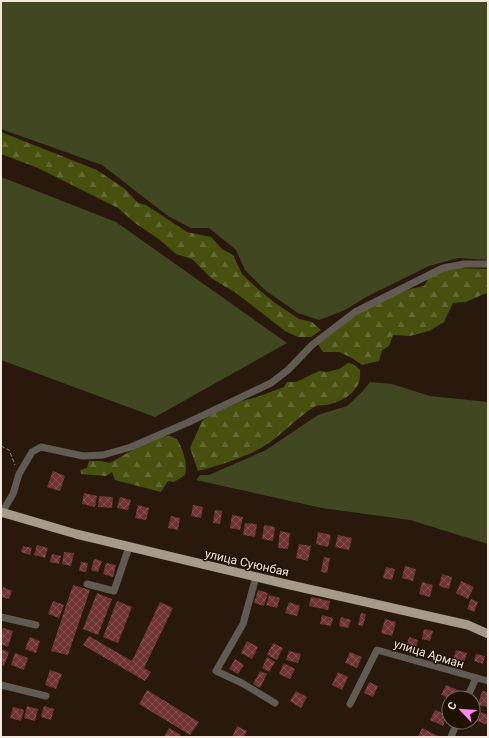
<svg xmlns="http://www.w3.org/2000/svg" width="489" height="738" font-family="Roboto,sans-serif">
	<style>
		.green { fill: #414821 }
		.forest { fill: url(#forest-firs) }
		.building { fill: url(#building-cross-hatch) }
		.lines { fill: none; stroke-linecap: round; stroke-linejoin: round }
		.path { stroke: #918479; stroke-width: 1; stroke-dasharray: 4 2; stroke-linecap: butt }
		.minor { stroke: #615b53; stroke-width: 7 }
		.major { stroke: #a69a89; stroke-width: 9 }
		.labels { text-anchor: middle; stroke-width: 3; stroke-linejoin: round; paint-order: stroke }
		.street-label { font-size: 12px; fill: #f4e9e0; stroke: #1f1004 }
	</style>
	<defs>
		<pattern id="forest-firs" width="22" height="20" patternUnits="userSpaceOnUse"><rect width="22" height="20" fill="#47500f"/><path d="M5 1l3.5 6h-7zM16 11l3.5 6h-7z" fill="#626932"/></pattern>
		<pattern id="building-cross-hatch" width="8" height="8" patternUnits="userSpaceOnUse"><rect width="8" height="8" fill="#703333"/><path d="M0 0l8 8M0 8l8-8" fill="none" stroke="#855150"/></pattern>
	</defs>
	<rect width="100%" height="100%" fill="#28190c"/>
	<!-- green -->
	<g class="green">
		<path d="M1,1H488V260L458,258L429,266L368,296L345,310L319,320L298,313L266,291L245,270L236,250L209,228H191L168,216L102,165L1,129Z"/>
		<path d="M1,177L116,222L287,343L155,417L1,360Z"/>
		<path d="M370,382L392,384L430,396L488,402V544L410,520L322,508L196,480L200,475H209L266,450L318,415L347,406L362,392Z"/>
	</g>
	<!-- forest -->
	<g class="forest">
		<path d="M1,132L97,170L125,189L138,203L146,205L187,232L211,237L222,249L233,255L242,274L258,289L275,303L299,319L312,322L321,330L311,337H298L285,331L236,293L211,278L192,259L176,254L160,240L135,223L118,208L38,168L1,154Z"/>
		<path d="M459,268L488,269V293L484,294L466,302L453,303L444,322L429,331L410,336L393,335L389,346L382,350L379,361L362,365L352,358L339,352H323L317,343L365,307L410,289L424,286L431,274Z"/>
		<path d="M348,363L353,364L360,370C362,389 348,399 331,404C326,406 319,404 314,407C295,419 280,437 261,448C241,459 219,465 198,471L190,448L202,421L209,416L242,401L257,397L284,387L287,382H296L319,371L327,372L339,369Z"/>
		<path d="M169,436L177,439C183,450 188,463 185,475L174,482L168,481L161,492L115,480L112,472L106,476L81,474L80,470L87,468L89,461H101L110,463L155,437Z"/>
	</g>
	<!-- building -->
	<g class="building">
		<path d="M53,471L65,476L60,491L47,487Z"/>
		<path d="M84,493L97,496L95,507L82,504Z"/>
		<path d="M99,496L113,497L112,508L98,507Z"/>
		<path d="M120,497L131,500L128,510L117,508Z"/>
		<path d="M138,505L149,508L146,520L135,518Z"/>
		<path d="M193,505L203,507L201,518L191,516Z"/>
		<path d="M215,510L222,511L220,524L213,523Z"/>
		<path d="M232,515L243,517L240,530L230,528Z"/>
		<path d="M171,516L180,518L178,530L168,528Z"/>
		<path d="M245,523L257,524L255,537L243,535Z"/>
		<path d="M264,525L275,527L273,541L262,539Z"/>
		<path d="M280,531L290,533L288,549L278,548Z"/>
		<path d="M318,532L331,535L328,547L316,544Z"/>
		<path d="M338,535L352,538L349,550L335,547Z"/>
		<path d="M299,544L311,546L308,561L296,558Z"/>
		<path d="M37,545L48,548L45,558L34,555Z"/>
		<path d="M23,546L32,548L30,555L21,552Z"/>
		<path d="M64,552L74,553L71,566L62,564Z"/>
		<path d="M52,554L61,556L59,564L50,562Z"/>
		<path d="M324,557L330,558L327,573L321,572Z"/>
		<path d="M94,559L102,561L98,572L91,570Z"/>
		<path d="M81,562L88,563L86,572L79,571Z"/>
		<path d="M106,563L116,565L113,577L103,574Z"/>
		<path d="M405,566L416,569L413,581L402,578Z"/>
		<path d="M386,567L395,569L392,580L383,578Z"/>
		<path d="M442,574L452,577L449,589L439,586Z"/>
		<path d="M461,581L474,587L468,599L456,593Z"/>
		<path d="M422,582L433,585L430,597L419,594Z"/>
		<path d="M73,585L90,590L68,655L51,651Z"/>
		<path d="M3,587L12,591L9,599L1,597Z"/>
		<path d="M258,590L268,593L264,606L254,603Z"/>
		<path d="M97,593L112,599L98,635L83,629Z"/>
		<path d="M269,595L280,598L277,608L266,605Z"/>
		<path d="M311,597L330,601L328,610L309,606Z"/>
		<path d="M471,599L478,602L474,612L467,609Z"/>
		<path d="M53,601L64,605L59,618L48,614Z"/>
		<path d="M117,601L132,607L118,643L103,637Z"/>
		<path d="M160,602L173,608L144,668L151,672L145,681L83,645L89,636L132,661Z"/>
		<path d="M289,602L300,606L297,616L285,613Z"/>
		<path d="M361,613L366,614L363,626L358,625Z"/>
		<path d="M322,615L333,618L331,626L320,624Z"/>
		<path d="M341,617L351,620L348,628L339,626Z"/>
		<path d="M385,619L396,622L392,636L381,633Z"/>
		<path d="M3,628L13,631L8,647L1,644V634Z"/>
		<path d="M424,629L433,631L430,641L422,639Z"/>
		<path d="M30,637L40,641L36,653L25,649Z"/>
		<path d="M409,637L418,640L416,648L407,645Z"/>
		<path d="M247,641L258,647L252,659L241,653Z"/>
		<path d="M273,643L283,648L277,660L267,655Z"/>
		<path d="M1,649L9,652L4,666L1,665Z"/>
		<path d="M456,650L467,653L464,663L453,660Z"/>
		<path d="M289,651L301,654L298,663L286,660Z"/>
		<path d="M350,652L362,657L357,668L345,663Z"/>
		<path d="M15,653L28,658L24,670L11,665Z"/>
		<path d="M476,654L485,656L483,664L474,661Z"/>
		<path d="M267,657L275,662L269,672L262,668Z"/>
		<path d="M235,659L244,665L238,674L229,669Z"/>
		<path d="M284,663L295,669L290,679L279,674Z"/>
		<path d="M50,670L62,674L56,689L45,685Z"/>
		<path d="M260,671L267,674L260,688L253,684Z"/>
		<path d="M338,672L348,677L342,690L332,685Z"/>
		<path d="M369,682L378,686L373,697L364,693Z"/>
		<path d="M446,685L460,691L457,698H449L441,695Z"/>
		<path d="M147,690L199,722L190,735L139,704Z"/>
		<path d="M296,691L307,697L301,708L290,701Z"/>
		<path d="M482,691L488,692V707L478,705Z"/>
		<path d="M27,706L38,709L35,721L24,718Z"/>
		<path d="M44,706L54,709L51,720L41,717Z"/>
		<path d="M13,707L24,710L21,721L10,718Z"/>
		<path d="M435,710L447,715L443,726L430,720Z"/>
		<path d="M481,712L488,715V725L477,721Z"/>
		<path d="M237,726L247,731L244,737H232Z"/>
		<path d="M169,728L181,735L179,737H164Z"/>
		<path d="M422,728L440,737H418Z"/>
	</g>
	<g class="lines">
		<!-- path -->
		<path class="path" d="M1,446L9,450L15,465"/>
		<!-- minor -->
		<g class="minor">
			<path d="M1,514L13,494L19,474L32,452L41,447L83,456L103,455L131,447L189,422L271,383L288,370L312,345L355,312L443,268L464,264H488"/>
			<path d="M256,577L243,624L216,671L242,683L275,703"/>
			<path d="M87,584L114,591L129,547"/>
			<path d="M1,617L36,625"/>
			<path d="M1,685L46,696"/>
			<path d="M467,698L476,678"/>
			<path d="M350,704L377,650L488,681"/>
			<path d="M451,737L457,722"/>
		</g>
		<!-- major -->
		<path class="major" d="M1,512L76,534L286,584L468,625L488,634"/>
	</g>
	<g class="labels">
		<!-- street labels -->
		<g class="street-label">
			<text transform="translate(247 563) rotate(13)" y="4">улица Суюнбая</text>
			<text transform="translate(429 654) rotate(17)" y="4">улица Арман</text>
		</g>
	</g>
	<!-- border -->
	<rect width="489" height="738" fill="none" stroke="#f4e9e0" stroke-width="4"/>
	<!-- north arrow -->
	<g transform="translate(461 710) rotate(295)"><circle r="19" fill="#1f1004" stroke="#74675c"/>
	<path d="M0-3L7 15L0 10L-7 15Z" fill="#f888ea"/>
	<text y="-6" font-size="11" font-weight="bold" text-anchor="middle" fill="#f4e9e0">С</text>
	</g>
</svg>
